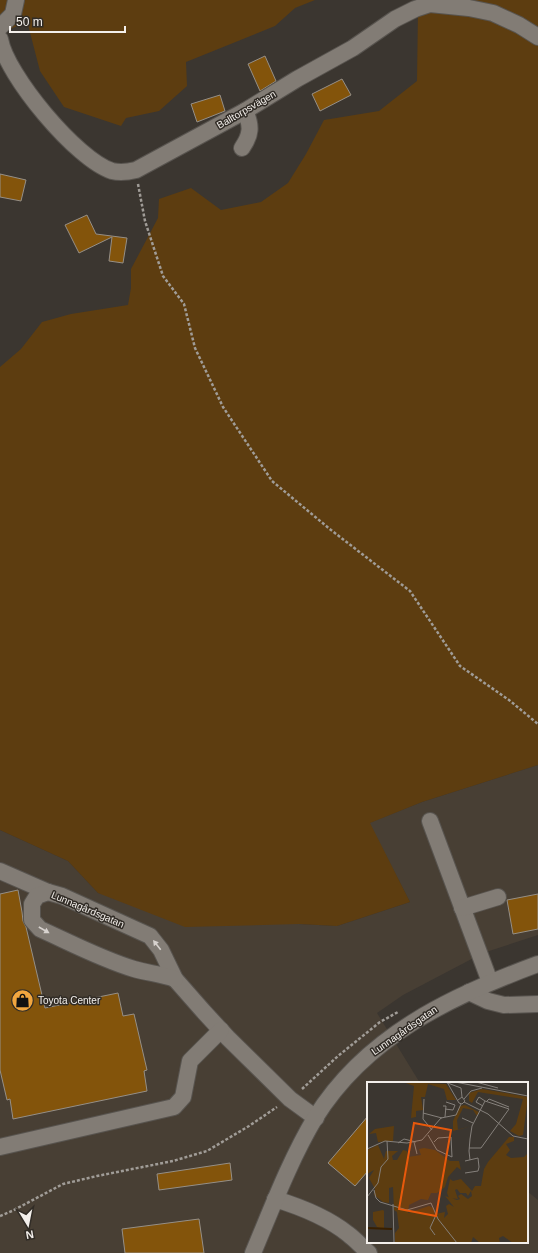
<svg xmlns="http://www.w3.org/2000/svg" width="538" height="1253" font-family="Helvetica,sans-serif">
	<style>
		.built { fill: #483f34 }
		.green { fill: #5d3d10 }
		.building { fill: #83540b; stroke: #958f87 }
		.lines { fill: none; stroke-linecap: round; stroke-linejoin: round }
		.minor-casing { stroke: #58544f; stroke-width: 18 }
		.path { stroke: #a09c97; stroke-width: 2.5; stroke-dasharray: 3 2; stroke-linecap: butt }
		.minor { stroke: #827c75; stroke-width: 16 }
		.oneway { fill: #d7d2ce }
		.labels { text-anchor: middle; stroke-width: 3; stroke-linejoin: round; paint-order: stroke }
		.street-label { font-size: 10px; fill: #f3efeb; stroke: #312c26 }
		.poi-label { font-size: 10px; fill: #f3efeb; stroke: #312c26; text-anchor: start }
		.inset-river { fill: none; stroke: #381f00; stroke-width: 2 }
		.inset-road { fill: none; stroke: #85807b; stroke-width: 1 }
		.view { fill: #e8590c; fill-opacity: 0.15; stroke: #e8590c; stroke-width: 2 }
		.inset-edge { fill: none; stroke: #f3efeb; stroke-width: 2 }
	</style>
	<rect width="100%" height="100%" fill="#3b3630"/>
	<!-- built -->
	<path class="built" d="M538,765V935L483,953L403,995L377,1013L420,1083H368V1242H527V1191L538,1200V1253H0V830L68,861L98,893L299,924L337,926L410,902L369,823L422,802Z"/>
	<!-- green -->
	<g class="green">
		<path d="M0,0H315L295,8L275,26L186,62L187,86L159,111L126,118L121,126L64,107L40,71L26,17L23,24L0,33Z"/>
		<path d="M415,0H538V765L422,802L370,823L410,902L337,926L299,924L185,927L98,893L68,861L0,830V367L21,349L42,322L71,314L128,305L131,288V269L158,218L159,199L191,188L221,210L261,202L288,183L306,154L324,120L379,111L417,81L418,11Z"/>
	</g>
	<!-- building -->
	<g class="building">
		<path d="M265,56L276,81L260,91L248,64Z"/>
		<path d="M342,79L351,95L320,111L312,94Z"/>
		<path d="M220,95L225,111L197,122L191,104Z"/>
		<path d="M0,174L26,180L21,201L0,197Z"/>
		<path d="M87,215L96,234L127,238L123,263L109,261L112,237L79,253L65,225Z"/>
		<path d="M18,890L22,912L23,921L26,927L45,1008L118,993L123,1016L134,1014L147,1070L144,1071L147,1091L13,1119L10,1099L7,1100L0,1070V894Z"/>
		<path d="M538,894V929L513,934L507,900Z"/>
		<path d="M368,1116V1171L355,1186L328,1163Z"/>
		<path d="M230,1163L232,1180L159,1190L157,1174Z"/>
		<path d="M199,1219L204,1253H125L122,1229Z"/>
	</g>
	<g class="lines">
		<defs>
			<g id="minor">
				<path d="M0,27L13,14L16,0"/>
				<path d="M0,39C6,75 77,160 112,171C120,173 128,172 136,170L245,111L297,79L353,48L395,19L415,9L430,4L469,8L493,13L519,25L538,37"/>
				<path d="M242,148C251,135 252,126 245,111"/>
				<path d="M430,821L490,982"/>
				<path d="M0,871L48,892L62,896L150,936L161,950L175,979L204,1012L228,1038L290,1099L316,1118"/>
				<path d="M48,892L37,896L32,904V920L40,929C71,943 101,959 134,969C148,973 161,974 175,979"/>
				<path d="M462,908L498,897"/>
				<path d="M469,992L488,1001L504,1005L538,1004"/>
				<path d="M0,1147L174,1107L183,1097L190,1061L221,1030"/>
				<path d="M275,1199C301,1207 327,1217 348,1234C356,1240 362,1247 369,1253"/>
				<path d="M253,1253C272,1208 290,1160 315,1118C366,1036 451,996 538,964"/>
			</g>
		</defs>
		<!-- minor casing -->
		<use href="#minor" class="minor-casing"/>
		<!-- path -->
		<g class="path">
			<path d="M138,184L145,221L163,276L184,304L195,348L223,407L272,481L331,530L410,591L460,666L509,700L538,724"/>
			<path d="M302,1089L338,1056L380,1022L398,1012"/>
			<path d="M0,1216L12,1211L63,1184L97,1176L173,1161L207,1151L249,1126L277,1107"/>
		</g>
		<!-- minor -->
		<use href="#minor" class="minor"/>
	</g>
	<!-- one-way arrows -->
	<defs><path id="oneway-solid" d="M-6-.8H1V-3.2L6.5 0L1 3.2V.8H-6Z"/></defs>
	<g class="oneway">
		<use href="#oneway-solid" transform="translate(44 930) rotate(30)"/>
		<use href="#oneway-solid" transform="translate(157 945) rotate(-128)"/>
	</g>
	<!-- icons -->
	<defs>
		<symbol id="shop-disc" viewBox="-11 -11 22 22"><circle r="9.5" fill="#f1a63f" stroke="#312c26"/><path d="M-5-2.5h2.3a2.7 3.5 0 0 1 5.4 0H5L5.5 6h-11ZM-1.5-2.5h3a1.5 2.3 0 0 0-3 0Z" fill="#111"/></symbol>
	</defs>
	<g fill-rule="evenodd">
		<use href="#shop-disc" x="10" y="988" width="25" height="25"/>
	</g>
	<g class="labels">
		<!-- street labels -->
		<g class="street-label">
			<text transform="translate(246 109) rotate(-30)" y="4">Balltorpsvägen</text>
			<text transform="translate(88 909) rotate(23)" y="4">Lunnagårdsgatan</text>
			<text transform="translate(404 1030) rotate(-35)" y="4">Lunnagårdsgatan</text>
		</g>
		<!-- poi labels -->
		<g class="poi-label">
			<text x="38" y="1004">Toyota Center</text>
		</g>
	</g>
	<!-- overview -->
	<g transform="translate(367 1082)">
		<rect width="161" height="161" fill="#3b3630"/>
		<path d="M36,0L79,2L89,18H80L77,7L61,2L58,15H54L56,28L49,29V35L44,36L47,4ZM115,7L161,15L156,53L152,54L143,49L149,42L156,17L111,10L105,21L102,19V11ZM98,23L112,30L110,34L106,28L96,26L90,38L91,48L104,44L86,49V39L93,24ZM27,44L26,59L11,60L9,51L2,52L8,47ZM142,55H147V59L139,62L143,68L139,73L144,76L157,75L161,71V161H146L136,154L132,156L133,161H113L106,155L104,161H28V151L32,146L30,130L27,128L26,105L22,106V121L16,120L7,113L8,107L2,96L7,88L0,92V68L11,63L17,77L19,69H31L25,74L26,78H30L36,68L40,69L41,75L54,73L52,67L57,66L68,68L83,79H92L94,88L90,85L81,95L78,105L70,111H64L61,118L54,117L42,123L41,131L62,124L66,126L68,132L78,130L77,136L81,132L79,124L82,122L87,125L78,114L90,118L93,117L91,114L94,112L101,117L105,114L104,109L101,114L99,111H93L90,107L88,108L91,117L82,116L80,111L83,97L86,99L94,97L105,109L108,104H114L117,87L121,80ZM16,128L17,129V147L10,145L6,138V130Z" fill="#5d3d10"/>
		<path class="inset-river" d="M0,146L25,147"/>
		<path class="inset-road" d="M78,0L94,6L95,15M80,0L92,21L95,22L98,19L95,15L91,18M88,0L161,14M109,0L131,6M57,17L56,37L65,48M97,17L104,9L115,6M120,19L122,17L142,25M97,20L121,32L146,54L161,57M76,24H79L78,35M116,24L109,20L112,15L118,19M78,27L86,28L88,23L79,20M56,31L75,36M95,36L106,41M61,53L70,68L85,75L84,55L71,56L67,60M47,60L50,72M31,61L37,57L49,60M102,66H114L142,27L118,19L105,44L103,57L102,69L103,78M0,67L18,59L40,61L55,58L74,36L89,33L94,22M98,91L111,89L112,85L111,76L98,79M7,108L9,116L13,120L40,128L64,121L71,137L90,161M0,115L11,101L14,85L21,77L20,59M26,122L27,161M68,153L63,146L69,133"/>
		<path class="view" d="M47,41L84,48L69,134L32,127Z"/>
		<rect width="161" height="161" class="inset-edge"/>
	</g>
	<!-- north arrow -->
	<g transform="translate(28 1225) rotate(170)" stroke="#312c26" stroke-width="3" paint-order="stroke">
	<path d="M0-3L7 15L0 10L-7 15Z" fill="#f3efeb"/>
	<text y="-6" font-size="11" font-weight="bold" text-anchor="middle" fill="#f3efeb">N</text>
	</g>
	<!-- scale -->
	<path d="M10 26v6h115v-6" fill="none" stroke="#f3efeb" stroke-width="2"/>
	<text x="16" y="26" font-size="12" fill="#f3efeb" stroke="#312c26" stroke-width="3" paint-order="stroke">50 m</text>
</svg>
